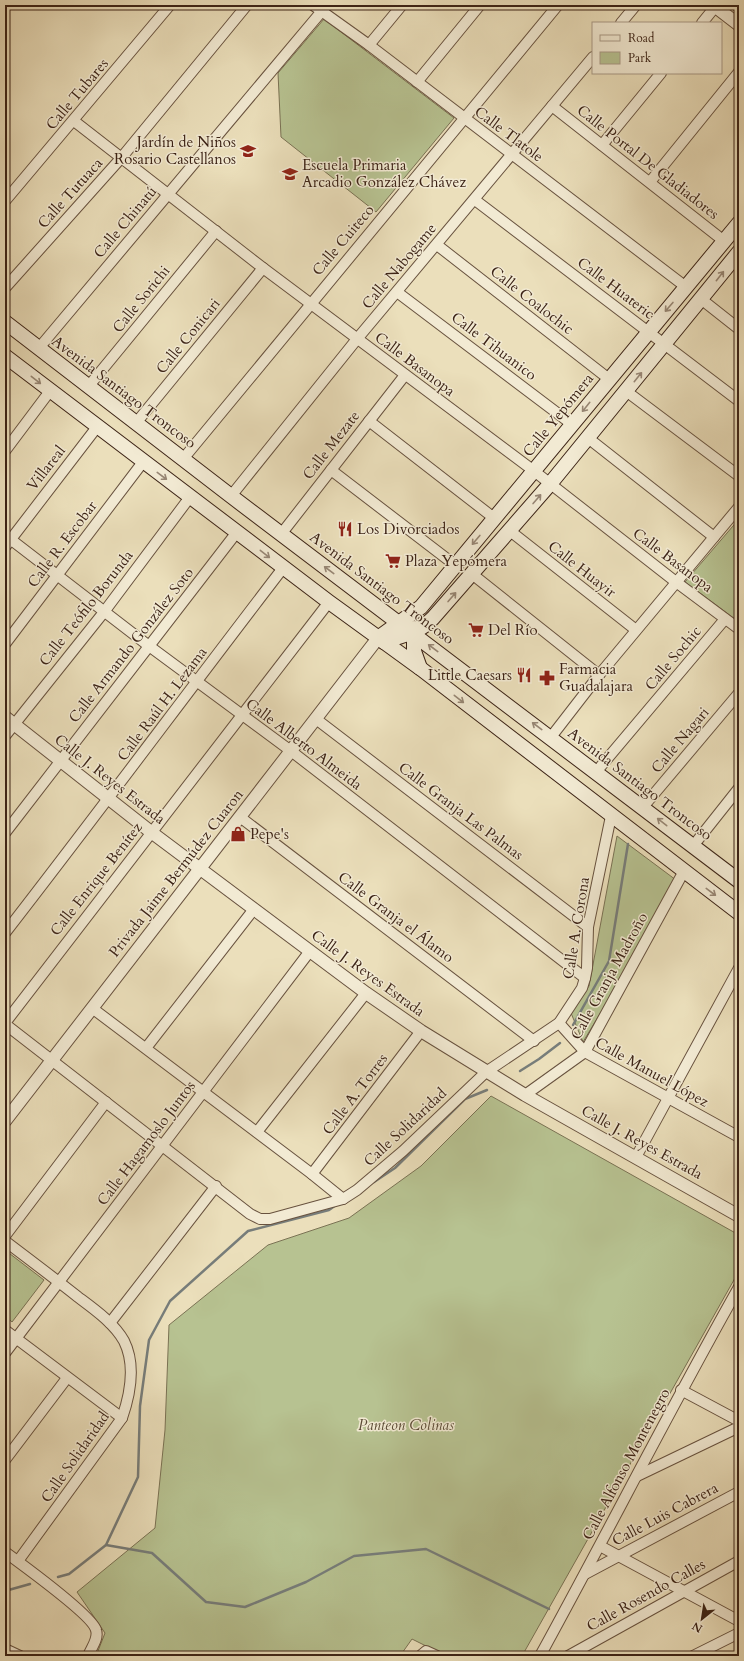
<svg xmlns="http://www.w3.org/2000/svg" width="744" height="1661" font-family="Cardo,serif">
	<style>
		.green { fill: #b7c291; stroke: #7a7254 }
		.lines { fill: none; stroke-linecap: round; stroke-linejoin: round }
		.stream { stroke: #777d7a; stroke-width: 2.5 }
		.minor-casing { stroke: #68523f; stroke-width: 12 }
		.tertiary-casing { stroke: #68523f; stroke-width: 14 }
		.secondary-casing { stroke: #3c2316; stroke-width: 16 }
		.minor { stroke: #f2ead3; stroke-width: 10 }
		.tertiary { stroke: #f2ead3; stroke-width: 12 }
		.secondary { stroke: #f2ead3; stroke-width: 14 }
		.oneway { stroke: #978674 }
		.labels { text-anchor: middle; stroke-width: 3; stroke-linejoin: round; paint-order: stroke }
		.street-label { font-size: 15px; fill: #3c2316; stroke: #f2ead3 }
		.poi-label { font-size: 15px; fill: #3c2316; stroke: #f2ead3; text-anchor: start }
		.park-label { font-size: 15px; font-style: italic; fill: #5b4b35; stroke: #f2ead3 }
	</style>
	<rect width="100%" height="100%" fill="#ebdfbb"/>
	<filter id="stains"><feTurbulence type="fractalNoise" baseFrequency=".005" numOctaves="4"/><feColorMatrix values="0 0 0 0 .2 0 0 0 0 .09 0 0 0 0 .02 0 0 0 .5 -.17"/></filter>
	<radialGradient id="worn" r=".72"><stop offset=".6" stop-color="#630" stop-opacity="0"/><stop offset="1" stop-color="#630" stop-opacity=".3"/></radialGradient>
	<!-- green -->
	<g class="green">
		<path d="M324,19L454,118L376,212L281,137L278,73Z"/>
		<path d="M739,519V622L685,582Z"/>
		<path d="M617,836L676,880L625,972L583,1042L571,1013L589,986Z"/>
		<path d="M491,1096L739,1235V1271L522,1656H446L412,1639L400,1656H96L105,1633L77,1592L155,1528L165,1430L169,1325L268,1245L349,1218L421,1166Z"/>
		<path d="M5,1250L44,1280L12,1322L5,1316Z"/>
	</g>
	<g class="lines">
		<!-- stream -->
		<g class="stream">
			<path d="M573,1025L609,961L628,844"/>
			<path d="M520,1071L539,1059L560,1043"/>
			<path d="M374,1182L395,1168L465,1099L487,1090"/>
			<path d="M106,1545L152,1553L206,1602L245,1607L306,1582L354,1556L426,1549L549,1609"/>
			<path d="M58,1577L69,1574L106,1545L138,1477L140,1406L149,1340L170,1301L248,1231L329,1210L336,1205"/>
			<path d="M5,1591L30,1584"/>
		</g>
		<defs>
			<g id="minor">
				<path d="M313,5L369,45L686,287"/>
				<path d="M621,23L636,5"/>
				<path d="M702,23L715,7"/>
				<path d="M369,45L402,5"/>
				<path d="M417,82L480,5"/>
				<path d="M552,106L724,241"/>
				<path d="M74,121L263,268L534,471L676,582L739,629"/>
				<path d="M602,145L661,73"/>
				<path d="M650,182L739,72"/>
				<path d="M475,200L739,401"/>
				<path d="M5,201L170,5"/>
				<path d="M437,245L609,379"/>
				<path d="M5,288L122,157L247,5"/>
				<path d="M397,292L573,425"/>
				<path d="M701,299L739,329"/>
				<path d="M39,348L327,5"/>
				<path d="M88,387L216,231"/>
				<path d="M626,391L739,476"/>
				<path d="M369,421L494,518"/>
				<path d="M136,423L263,268"/>
				<path d="M588,438L714,537"/>
				<path d="M5,451L50,391"/>
				<path d="M183,459L558,5"/>
				<path d="M331,470L455,565"/>
				<path d="M231,496L357,339L593,57"/>
				<path d="M510,531L636,630"/>
				<path d="M282,533L405,375"/>
				<path d="M5,535L149,646L291,751L585,978"/>
				<path d="M5,547L97,427"/>
				<path d="M472,574L599,675"/>
				<path d="M5,644L143,462"/>
				<path d="M316,719L588,927"/>
				<path d="M5,736L104,612L190,497"/>
				<path d="M551,737L599,675L739,507"/>
				<path d="M596,772L725,619"/>
				<path d="M643,807L739,693"/>
				<path d="M240,817L534,1041"/>
				<path d="M5,833L237,532"/>
				<path d="M693,846L739,788"/>
				<path d="M5,933C99,812 190,689 283,568"/>
				<path d="M92,1008L312,1174L343,1199"/>
				<path d="M5,1023L329,602"/>
				<path d="M559,1023L585,1052L739,1137"/>
				<path d="M5,1024L250,1214L260,1219H270L343,1199L357,1190L403,1151L486,1072L559,1023L582,988L585,978L587,968L588,927L611,816"/>
				<path d="M146,1048L254,909"/>
				<path d="M525,1095L585,1052L684,871"/>
				<path d="M257,1132L366,993"/>
				<path d="M636,1157L739,968"/>
				<path d="M312,1174L421,1031"/>
				<path d="M5,1236L106,1102"/>
				<path d="M5,1241C30,1260 54,1278 78,1297C94,1309 114,1323 124,1341C136,1365 130,1395 122,1418L18,1561"/>
				<path d="M110,1323L216,1186"/>
				<path d="M5,1330L122,1418"/>
				<path d="M5,1353L310,951"/>
				<path d="M681,1390L739,1421"/>
				<path d="M5,1460L67,1378"/>
				<path d="M637,1476L739,1427"/>
				<path d="M600,1546L739,1621"/>
				<path d="M5,1552C20,1563 93,1616 96,1630C99,1639 91,1648 88,1656"/>
				<path d="M585,1574L739,1492"/>
				<path d="M5,1649L20,1656"/>
				<path d="M420,1656L426,1651L437,1656"/>
				<path d="M540,1656C607,1534 670,1409 739,1287"/>
				<path d="M568,1656L739,1561"/>
				<path d="M693,1656L739,1633"/>
			</g>
			<g id="tertiary">
				<path d="M713,5L739,25"/>
				<path d="M738,5L739,6"/>
				<path d="M5,717L151,832L366,993L421,1031L525,1095L739,1216"/>
				<path d="M5,1121L378,638"/>
			</g>
			<g id="secondary">
				<path d="M5,322L231,496L739,881"/>
				<path d="M5,356L329,602L420,668L739,913"/>
				<path d="M414,628V651L420,668"/>
				<path d="M378,638L421,607L739,223"/>
				<path d="M384,642C403,634 417,635 433,618L550,484L739,252"/>
			</g>
		</defs>
		<!-- minor casing -->
		<use href="#minor" class="minor-casing"/>
		<!-- tertiary casing -->
		<use href="#tertiary" class="tertiary-casing"/>
		<!-- secondary casing -->
		<use href="#secondary" class="secondary-casing"/>
		<!-- minor -->
		<use href="#minor" class="minor"/>
		<!-- tertiary -->
		<use href="#tertiary" class="tertiary"/>
		<!-- secondary -->
		<use href="#secondary" class="secondary"/>
	</g>
	<!-- one-way arrows -->
	<defs><path id="oneway-shaft" d="M-6 0H5M1.5-3L5.5 0L1.5 3" fill="none" stroke-width="1.6" stroke-linecap="round" stroke-linejoin="round"/></defs>
	<g class="oneway">
		<use href="#oneway-shaft" transform="translate(720 276) rotate(-52)"/>
		<use href="#oneway-shaft" transform="translate(669 307) rotate(131)"/>
		<use href="#oneway-shaft" transform="translate(638 377) rotate(-51)"/>
		<use href="#oneway-shaft" transform="translate(36 380) rotate(38)"/>
		<use href="#oneway-shaft" transform="translate(586 407) rotate(129)"/>
		<use href="#oneway-shaft" transform="translate(162 476) rotate(37)"/>
		<use href="#oneway-shaft" transform="translate(537 499) rotate(-49)"/>
		<use href="#oneway-shaft" transform="translate(476 540) rotate(130)"/>
		<use href="#oneway-shaft" transform="translate(265 554) rotate(38)"/>
		<use href="#oneway-shaft" transform="translate(329 570) rotate(-143)"/>
		<use href="#oneway-shaft" transform="translate(452 597) rotate(-49)"/>
		<use href="#oneway-shaft" transform="translate(433 648) rotate(-143)"/>
		<use href="#oneway-shaft" transform="translate(459 699) rotate(38)"/>
		<use href="#oneway-shaft" transform="translate(537 726) rotate(-143)"/>
		<use href="#oneway-shaft" transform="translate(662 822) rotate(-142)"/>
		<use href="#oneway-shaft" transform="translate(711 892) rotate(37)"/>
	</g>
	<!-- icons -->
	<defs>
		<symbol id="school-bare" viewBox="-9 -9 18 18"><path d="M0-5L7-2L0 1L-7-2ZM-4 1L0 2.5L4 1V4Q0 6-4 4Z" fill="#8f2418" stroke="#f2ead3" stroke-width="2.5" paint-order="stroke"/></symbol>
		<symbol id="restaurant-bare" viewBox="-9 -9 18 18"><path d="M-5-6h1v4h1v-4h1v4h1v-4h1v5L-1.5 .5V6h-2V.5L-5-1ZM5-6V6H3V1.5H1.5Q1.5-4 5-6Z" fill="#8f2418" stroke="#f2ead3" stroke-width="2.5" paint-order="stroke"/></symbol>
		<symbol id="supermarket-bare" viewBox="-9 -9 18 18"><path d="M-6-5.5h2.5l.6 2H6L4.5 2H-2.5L-4.4-4H-6ZM-1.5 3.2a1.3 1.3 0 1 0 .1 0ZM3 3.2a1.3 1.3 0 1 0 .1 0Z" fill="#8f2418" stroke="#f2ead3" stroke-width="2.5" paint-order="stroke"/></symbol>
		<symbol id="pharmacy-bare" viewBox="-9 -9 18 18"><path d="M-2-6h4v4h4v4h-4v4h-4v-4h-4v-4h4Z" fill="#8f2418" stroke="#f2ead3" stroke-width="2.5" paint-order="stroke"/></symbol>
		<symbol id="shop-bare" viewBox="-9 -9 18 18"><path d="M-5-2.5h2.3a2.7 3.5 0 0 1 5.4 0H5L5.5 6h-11ZM-1.5-2.5h3a1.5 2.3 0 0 0-3 0Z" fill="#8f2418" stroke="#f2ead3" stroke-width="2.5" paint-order="stroke"/></symbol>
	</defs>
	<g fill-rule="evenodd">
		<use href="#school-bare" x="237" y="140" width="22" height="22"/>
		<use href="#school-bare" x="279" y="163" width="22" height="22"/>
		<use href="#restaurant-bare" x="334" y="518" width="22" height="22"/>
		<use href="#supermarket-bare" x="382" y="550" width="22" height="22"/>
		<use href="#supermarket-bare" x="465" y="619" width="22" height="22"/>
		<use href="#restaurant-bare" x="513" y="664" width="22" height="22"/>
		<use href="#pharmacy-bare" x="536" y="667" width="22" height="22"/>
		<use href="#shop-bare" x="227" y="823" width="22" height="22"/>
	</g>
	<g class="labels">
		<!-- street labels -->
		<g class="street-label">
			<text transform="translate(77 94) rotate(-50)" y="5">Calle Tubares</text>
			<text transform="translate(509 134) rotate(37)" y="5">Calle Tlatole</text>
			<text transform="translate(648 162) rotate(38)" y="5">Calle Portal De Gladiadores</text>
			<text transform="translate(70 193) rotate(-48)" y="5">Calle Tutuaca</text>
			<text transform="translate(125 222) rotate(-50)" y="5">Calle Chinatú</text>
			<text transform="translate(343 240) rotate(-50)" y="5">Calle Cuiteco</text>
			<text transform="translate(399 266) rotate(-50)" y="5">Calle Nabogame</text>
			<text transform="translate(616 288) rotate(37)" y="5">Calle Huateric</text>
			<text transform="translate(141 299) rotate(-51)" y="5">Calle Sorichi</text>
			<text transform="translate(532 300) rotate(38)" y="5">Calle Coalochic</text>
			<text transform="translate(188 336) rotate(-51)" y="5">Calle Conicari</text>
			<text transform="translate(494 346) rotate(37)" y="5">Calle Tihuanico</text>
			<text transform="translate(415 364) rotate(37)" y="5">Calle Basanopa</text>
			<text transform="translate(124 392) rotate(37)" y="5">Avenida Santiago Troncoso</text>
			<text transform="translate(558 415) rotate(-51)" y="5">Calle Yepómera</text>
			<text transform="translate(331 445) rotate(-52)" y="5">Calle Mezate</text>
			<text transform="translate(46 468) rotate(-52)" y="5">Villareal</text>
			<text transform="translate(62 544) rotate(-53)" y="5">Calle R. Escobar</text>
			<text transform="translate(673 560) rotate(37)" y="5">Calle Basanopa</text>
			<text transform="translate(582 569) rotate(38)" y="5">Calle Huayir</text>
			<text transform="translate(382 588) rotate(37)" y="5">Avenida Santiago Troncoso</text>
			<text transform="translate(86 608) rotate(-52)" y="5">Calle Teófilo Borunda</text>
			<text transform="translate(131 645) rotate(-52)" y="5">Calle Armando González Soto</text>
			<text transform="translate(673 658) rotate(-50)" y="5">Calle Sochic</text>
			<text transform="translate(162 704) rotate(-53)" y="5">Calle Raúl H. Lezama</text>
			<text transform="translate(680 740) rotate(-50)" y="5">Calle Nagari</text>
			<text transform="translate(304 744) rotate(37)" y="5">Calle Alberto Almeida</text>
			<text transform="translate(110 779) rotate(38)" y="5">Calle J. Reyes Estrada</text>
			<text transform="translate(640 784) rotate(37)" y="5">Avenida Santiago Troncoso</text>
			<text transform="translate(461 811) rotate(37)" y="5">Calle Granja Las Palmas</text>
			<text transform="translate(176 873) rotate(-52)" y="5">Privada Jaime Bermúdez Cuaron</text>
			<text transform="translate(96 879) rotate(-52)" y="5">Calle Enrique Benítez</text>
			<text transform="translate(396 917) rotate(37)" y="5">Calle Granja el Álamo</text>
			<text transform="translate(576 928) rotate(-81)" y="5">Calle A. Corona</text>
			<text transform="translate(368 973) rotate(36)" y="5">Calle J. Reyes Estrada</text>
			<text transform="translate(609 976) rotate(-61)" y="5">Calle Granja Madroño</text>
			<text transform="translate(652 1072) rotate(29)" y="5">Calle Manuel López</text>
			<text transform="translate(355 1094) rotate(-53)" y="5">Calle A. Torres</text>
			<text transform="translate(405 1127) rotate(-43)" y="5">Calle Solidaridad</text>
			<text transform="translate(642 1142) rotate(29)" y="5">Calle J. Reyes Estrada</text>
			<text transform="translate(146 1143) rotate(-53)" y="5">Calle Hagamoslo Juntos</text>
			<text transform="translate(75 1457) rotate(-55)" y="5">Calle Solidaridad</text>
			<text transform="translate(626 1464) rotate(-62)" y="5">Calle Alfonso Montenegro</text>
			<text transform="translate(665 1514) rotate(-28)" y="5">Calle Luis Cabrera</text>
			<text transform="translate(646 1595) rotate(-29)" y="5">Calle Rosendo Calles</text>
		</g>
		<!-- poi labels -->
		<g class="poi-label">
			<text x="236" y="147" text-anchor="end">Jardín de Niños<tspan x="236" dy="17">Rosario Castellanos</tspan></text>
			<text x="302" y="170">Escuela Primaria<tspan x="302" dy="17">Arcadio González Chávez</tspan></text>
			<text x="357" y="534">Los Divorciados</text>
			<text x="405" y="566">Plaza Yepómera</text>
			<text x="488" y="635">Del Río</text>
			<text x="559" y="674">Farmacia<tspan x="559" dy="17">Guadalajara</tspan></text>
			<text x="512" y="680" text-anchor="end">Little Caesars</text>
			<text x="250" y="839">Pepe's</text>
		</g>
		<!-- park labels -->
		<g class="park-label">
			<text x="406" y="1430">Panteon Colinas</text>
		</g>
	</g>
	<!-- margin -->
	<rect width="744" height="1661" fill="none" stroke="#ebdfbb" stroke-width="20"/>
	<rect x="6" y="6" width="732" height="1649" fill="none" stroke="#3c2316" stroke-width="2"/>
	<rect x="10" y="10" width="724" height="1641" fill="none" stroke="#3c2316"/>
	<!-- legend -->
	<rect x="592" y="22" width="130" height="52" fill="#f2ead3" stroke="#a99a87"/>
	<rect x="600" y="35" width="20" height="6" fill="#f2ead3" stroke="#a99a87"/>
	<text x="628" y="42" font-size="12" fill="#3c2316">Road</text>
	<rect x="600" y="52" width="20" height="12" fill="#b7c291" stroke="#a99a87"/>
	<text x="628" y="62" font-size="12" fill="#3c2316">Park</text>
	<!-- north arrow -->
	<g transform="translate(702 1619) rotate(210)" stroke="#f2ead3" stroke-width="3" paint-order="stroke">
	<path d="M0-3L7 15L0 10L-7 15Z" fill="#3c2316"/>
	<text y="-6" font-size="11" font-weight="bold" text-anchor="middle" fill="#3c2316">N</text>
	</g>
	<rect width="100%" height="100%" filter="url(#stains)"/>
	<rect width="100%" height="100%" fill="url(#worn)"/>
</svg>
